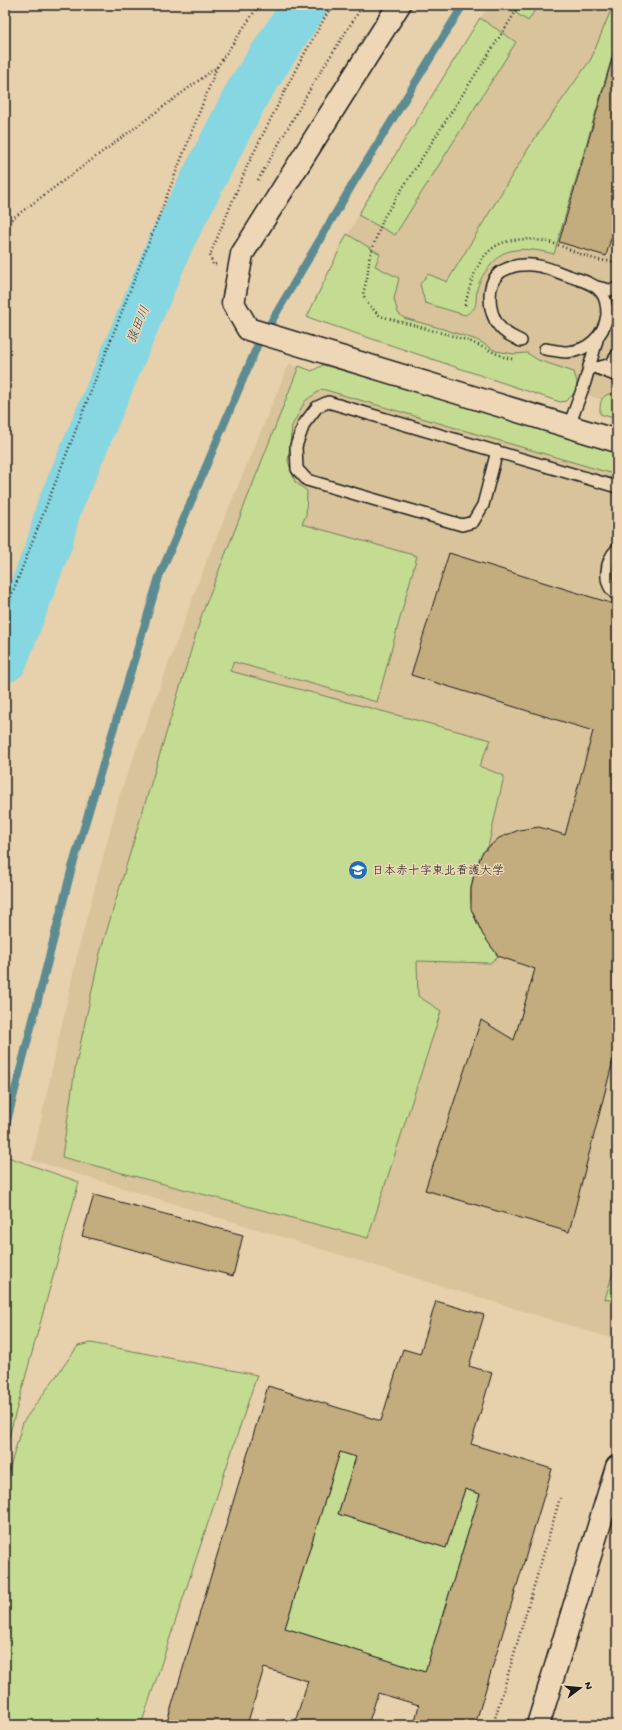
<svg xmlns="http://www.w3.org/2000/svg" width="622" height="1730" font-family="'Gochi Hand','Klee One',sans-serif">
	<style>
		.built { fill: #d8c39b }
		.green { fill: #c4dc92; stroke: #707c57 }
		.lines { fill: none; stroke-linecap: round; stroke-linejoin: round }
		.stream { stroke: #5c8c92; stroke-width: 8 }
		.river { stroke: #86d7e1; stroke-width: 45 }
		.building { fill: #c3ad7f; stroke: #1c1c1c; fill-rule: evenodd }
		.service-casing { stroke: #1c1c1c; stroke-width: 14 }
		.minor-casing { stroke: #1c1c1c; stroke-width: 25 }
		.tertiary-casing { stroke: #1c1c1c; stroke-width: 25 }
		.path { stroke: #1c1c1c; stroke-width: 2.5; stroke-dasharray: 1 3; stroke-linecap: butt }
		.service { stroke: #edd7b6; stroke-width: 11 }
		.minor { stroke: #edd7b6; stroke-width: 22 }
		.tertiary { stroke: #edd7b6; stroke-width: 22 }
		.labels { text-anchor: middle; stroke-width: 3; stroke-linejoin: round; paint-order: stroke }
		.poi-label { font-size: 12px; fill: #1c1c1c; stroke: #edd7b6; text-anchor: start }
		.water-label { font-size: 13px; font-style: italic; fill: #364b4d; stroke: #edd7b6 }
	</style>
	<rect width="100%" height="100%" fill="#e7d0ac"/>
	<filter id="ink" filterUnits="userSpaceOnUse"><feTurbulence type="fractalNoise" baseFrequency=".025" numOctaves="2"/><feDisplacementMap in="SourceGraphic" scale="8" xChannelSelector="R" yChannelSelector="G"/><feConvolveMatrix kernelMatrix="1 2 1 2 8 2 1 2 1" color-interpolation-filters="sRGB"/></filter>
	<g filter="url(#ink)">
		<!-- built -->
		<g class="built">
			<path d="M489,5H617V405L576,391L307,317L358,215Z"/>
			<path d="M289,364L312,371L323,365L617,448V1340L32,1160L79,947L120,794L207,560Z"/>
		</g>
		<!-- green -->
		<g class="green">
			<path d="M504,5H538L528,21Z"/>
			<path d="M613,5H617V40L554,254C537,250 518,246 502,254C498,257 494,262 491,265C485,271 479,281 477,289C475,303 479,308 465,315L425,303L420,284L428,274L447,282L533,141L591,59Z"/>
			<path d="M480,18L516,42L395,235L358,215Z"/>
			<path d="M347,234L380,254L375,266L399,278L394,299L398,313L404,318L443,329L477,340L496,351L514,354L527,353L538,360L574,372L577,382L576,391L566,401L560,402L307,317Z"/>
			<path d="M323,365L617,448V475L322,389L305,401L292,426L288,461L295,482L307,491L306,515L302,524L417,556L377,702L234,662L230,671L491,740L479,766L504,776L488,847C481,853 479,859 476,868C462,906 477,926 498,956L490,963L417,961L418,996L441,1011L368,1238L62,1157L75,1069L100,953L202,614L299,366L312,371Z"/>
			<path d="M612,393L617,394V419L600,414C600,402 600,396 612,393Z"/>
			<path d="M5,1156L79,1182L5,1451Z"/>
			<path d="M617,1259V1302L605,1299Z"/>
			<path d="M91,1343L257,1375L141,1725H5V1485L23,1422L78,1346Z"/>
			<path d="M340,1452L356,1457L338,1514L446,1548L465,1489L480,1494L425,1672L285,1628Z"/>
		</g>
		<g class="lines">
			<!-- stream -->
			<path class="stream" d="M5,1129L71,871L159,577L258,344L354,182L463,5"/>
			<!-- river -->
			<path class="river" d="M5,660L50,542L58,510L172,240L248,92L305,5"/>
		</g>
		<!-- building -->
		<g class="building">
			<path d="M617,42V239L611,238L606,256L559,242Z"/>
			<path d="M449,553L617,605V1045L569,1232L425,1190L481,1020L514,1040L535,969L498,956L483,935L471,909V889L474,874L482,853L499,838L519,830L539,827L565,835L593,731L411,675Z"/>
			<path d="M94,1195L243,1235L233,1276L82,1236Z"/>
			<path d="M436,1301L484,1315L469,1366L492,1373L471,1444L552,1469L475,1725H414L419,1705L378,1693L368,1725H294L308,1681L264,1668L247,1725H166L268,1386L381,1421L403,1349L420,1354ZM340,1452L356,1457L338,1514L446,1548L465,1489L480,1494L425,1672L285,1628Z"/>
		</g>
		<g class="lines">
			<defs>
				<g id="service">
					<path d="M597,287L610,290L617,288"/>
					<path d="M521,341C513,337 505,334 499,326C488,312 485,282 502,271C508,268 516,265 523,265C539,263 554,271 569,276C580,280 594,283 601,292C606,298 607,307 607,315C604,336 588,351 567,352C560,352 552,350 545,349"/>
					<path d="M589,366L597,368L611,364L617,355"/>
					<path d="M597,368L617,376"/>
					<path d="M569,426L585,382L597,340"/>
					<path d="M497,451L483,505L473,522L462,525L307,480L297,469L296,446L304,424L317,407L328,402L617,487"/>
					<path d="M617,549C605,561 602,584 617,595"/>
				</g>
				<path id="minor" d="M399,5L242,254L233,303L248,329L617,441"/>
				<path id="tertiary" d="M538,1725L617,1467"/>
			</defs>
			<!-- service casing -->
			<use href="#service" class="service-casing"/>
			<!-- minor casing -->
			<use href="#minor" class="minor-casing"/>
			<!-- tertiary casing -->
			<use href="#tertiary" class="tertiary-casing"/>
			<!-- path -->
			<g class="path">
				<path d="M258,180L316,79L363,5"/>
				<path d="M5,224L217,67L259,5"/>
				<path d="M216,264L213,265L210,255L248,164L297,67L332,5"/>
				<path d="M465,305C476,259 489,232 543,241C562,244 580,256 599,260C604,261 611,261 617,262"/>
				<path d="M512,359L504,357L467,340L380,316L367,303L363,294L367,278L370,255L384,217L520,5"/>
				<path d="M5,612L217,67"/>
				<path d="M384,1725L386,1719"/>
				<path d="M493,1725L560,1498"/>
			</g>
			<!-- service -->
			<use href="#service" class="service"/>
			<!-- minor -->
			<use href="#minor" class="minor"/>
			<!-- tertiary -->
			<use href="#tertiary" class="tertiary"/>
		</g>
	</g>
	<!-- icons -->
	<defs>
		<symbol id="university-disc" viewBox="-11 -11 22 22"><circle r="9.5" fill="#1f6fb2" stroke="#edd7b6"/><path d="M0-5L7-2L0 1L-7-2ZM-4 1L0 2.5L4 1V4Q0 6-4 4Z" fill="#fff"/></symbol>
	</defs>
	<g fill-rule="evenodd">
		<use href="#university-disc" x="347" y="859" width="22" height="22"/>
	</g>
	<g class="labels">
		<!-- poi labels -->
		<g class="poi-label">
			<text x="372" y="874">日本赤十字東北看護大学</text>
		</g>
		<!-- water labels -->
		<g class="water-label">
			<text transform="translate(137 324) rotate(-67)" y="5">猿田川</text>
		</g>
	</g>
	<!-- margin -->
	<rect width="622" height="1730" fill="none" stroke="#edd7b6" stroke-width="20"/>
	<rect x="10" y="10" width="602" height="1710" fill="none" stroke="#1c1c1c" stroke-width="1.5" filter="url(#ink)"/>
	<!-- north arrow -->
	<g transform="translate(580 1688) rotate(74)" stroke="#edd7b6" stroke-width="3" paint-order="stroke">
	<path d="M0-3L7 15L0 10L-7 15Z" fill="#1c1c1c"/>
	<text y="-6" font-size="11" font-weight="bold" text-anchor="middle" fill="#1c1c1c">N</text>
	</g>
</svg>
